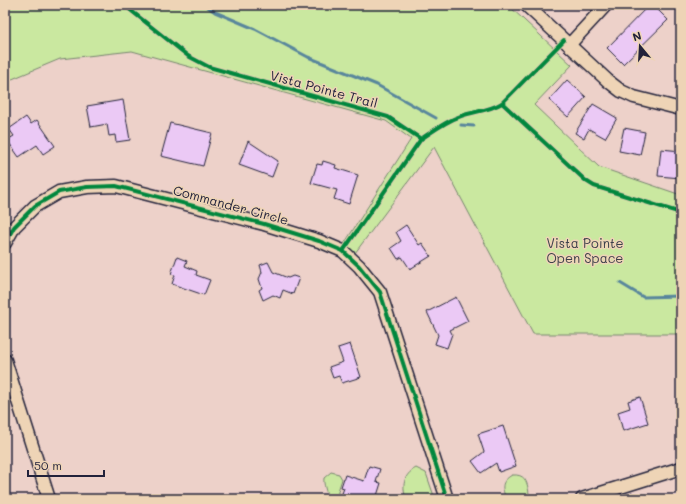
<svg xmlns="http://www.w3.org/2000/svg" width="686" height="504" font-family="Mali,sans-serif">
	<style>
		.green { fill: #cae8a0; stroke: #76856e }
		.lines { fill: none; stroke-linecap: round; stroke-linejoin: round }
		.stream { stroke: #59869c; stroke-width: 3 }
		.building { fill: #ebc9f5; stroke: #22223b }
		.street-casing { stroke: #22223b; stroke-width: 15 }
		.street { stroke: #eed4b6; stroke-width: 12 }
		.cycleway-casing { stroke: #eed4b6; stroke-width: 6 }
		.cycleway { stroke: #00873e; stroke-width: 4 }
		.labels { text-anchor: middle; stroke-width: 3; stroke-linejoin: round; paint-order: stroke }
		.street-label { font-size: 13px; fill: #22223b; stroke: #eed4b6 }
		.park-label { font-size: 13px; fill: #3b404a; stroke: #eed4b6 }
	</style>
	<rect width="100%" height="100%" fill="#edd1c9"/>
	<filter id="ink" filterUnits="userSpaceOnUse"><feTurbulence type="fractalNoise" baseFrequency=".025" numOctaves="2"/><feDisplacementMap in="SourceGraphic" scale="8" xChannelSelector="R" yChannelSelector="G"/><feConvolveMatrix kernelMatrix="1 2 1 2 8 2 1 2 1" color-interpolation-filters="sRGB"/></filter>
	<g filter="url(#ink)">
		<!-- green -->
		<g class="green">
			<path d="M5,5H508L572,65L534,105L599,167L681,195V333L677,334H533L434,147L355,253L344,244L411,139L386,121L132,51L60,59L5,82Z"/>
			<path d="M416,468L426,473L435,499H406C402,486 403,475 416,468Z"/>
			<path d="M331,472L339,474L342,479L338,491V499L327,498C327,491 323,485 324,478Z"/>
			<path d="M512,475C525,474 527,481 529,493L525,499H506C502,488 500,482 512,475Z"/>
		</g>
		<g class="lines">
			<!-- stream -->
			<g class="stream">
				<path d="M205,5L215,12L255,29L308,57L377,85L436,118"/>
				<path d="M461,125L474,126"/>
				<path d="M620,283L643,297L681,296"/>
			</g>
		</g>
		<!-- building -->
		<g class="building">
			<path d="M649,5H653L668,20L623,64L607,48Z"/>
			<path d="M567,80L586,97L568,117L549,100Z"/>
			<path d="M123,100L130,140L116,142L115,135L109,136L107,124L91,127L87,106Z"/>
			<path d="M593,104L617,118L605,138L589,129L584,138L575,133Z"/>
			<path d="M26,117L31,124L37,120L55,146L43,154L37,145L19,157L7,140L14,136L9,129Z"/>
			<path d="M170,123L212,133L203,166L161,156Z"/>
			<path d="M624,128L645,132L640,155L619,151Z"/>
			<path d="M248,141L278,161L272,177L239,165Z"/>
			<path d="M661,149L681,151V178L658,176Z"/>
			<path d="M323,161L336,165L335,168L358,175L349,204L334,199L337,190L311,183L317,164L322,165Z"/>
			<path d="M406,225L419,245L422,243L431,256L410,269L402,257L398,259L391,248L401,241L396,232Z"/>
			<path d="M177,257L187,261L185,266L197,271L196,275L210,280L204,295L172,284L175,275L171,274Z"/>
			<path d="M268,262L273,272L288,278L293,276L299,278L293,294L283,290L280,298L273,295L263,300L259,290L262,288L259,279L262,272L260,265Z"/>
			<path d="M456,297L468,321L450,330L452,334L447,348L435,344L438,335L427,312Z"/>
			<path d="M350,344L361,377L342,383L339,376L333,378L329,367L343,362L338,348Z"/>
			<path d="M640,397L648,423L623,431L618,412L630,408L628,401Z"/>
			<path d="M503,426L516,466L499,472L496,463L481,473L472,461L484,452L478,434Z"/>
			<path d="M369,466L380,469L376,482L381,483L376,499H340L344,488L341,487L345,475L364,481Z"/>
		</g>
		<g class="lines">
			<defs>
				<g id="street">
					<path d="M526,5L608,81L621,91L634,97L681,109"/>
					<path d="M569,45L606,5"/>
					<path d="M5,243L14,227L35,206L59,192L87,187L116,186L264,224L319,241L343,251L359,266L380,292L447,499"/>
					<path d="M5,360L49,499"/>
					<path d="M582,499L681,468"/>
				</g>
			</defs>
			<!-- street casing -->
			<use href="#street" class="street-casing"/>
			<!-- street -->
			<use href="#street" class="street"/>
			<defs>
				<g id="cycleway">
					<path d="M124,5L188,56L209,67L388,117L421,139C433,131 446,121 461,116C475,111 489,111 502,103L586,181L594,186L681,213"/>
					<path d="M502,103L564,40"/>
					<path d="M5,243L14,227L35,206L59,192L87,187L116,186L264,224L319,241L343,251L359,266L380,292L447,499"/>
					<path d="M343,251L421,139"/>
				</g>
			</defs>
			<!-- cycleway casing -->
			<use href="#cycleway" class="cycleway-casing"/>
			<!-- cycleway -->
			<use href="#cycleway" class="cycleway"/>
		</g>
	</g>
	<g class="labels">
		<!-- street labels -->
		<g class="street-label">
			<text transform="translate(324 89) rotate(15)" y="5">Vista Pointe Trail</text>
			<text transform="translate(231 205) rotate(15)" y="5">Commander Circle</text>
		</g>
		<!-- park labels -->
		<g class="park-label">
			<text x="585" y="248">Vista Pointe<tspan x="585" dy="15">Open Space</tspan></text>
		</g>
	</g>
	<!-- margin -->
	<rect width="686" height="504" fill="none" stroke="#eed4b6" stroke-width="20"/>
	<rect x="10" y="10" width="666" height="484" fill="none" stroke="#22223b" stroke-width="1.5" filter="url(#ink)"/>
	<!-- north arrow -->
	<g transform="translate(640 46) rotate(342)" stroke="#eed4b6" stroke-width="3" paint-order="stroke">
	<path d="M0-3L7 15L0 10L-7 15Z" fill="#22223b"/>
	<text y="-6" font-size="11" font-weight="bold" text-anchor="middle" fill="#22223b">N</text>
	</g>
	<!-- scale -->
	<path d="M28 470v6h76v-6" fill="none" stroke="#22223b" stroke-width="2"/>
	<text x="34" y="470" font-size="12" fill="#22223b" stroke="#eed4b6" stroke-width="3" paint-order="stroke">50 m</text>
</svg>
